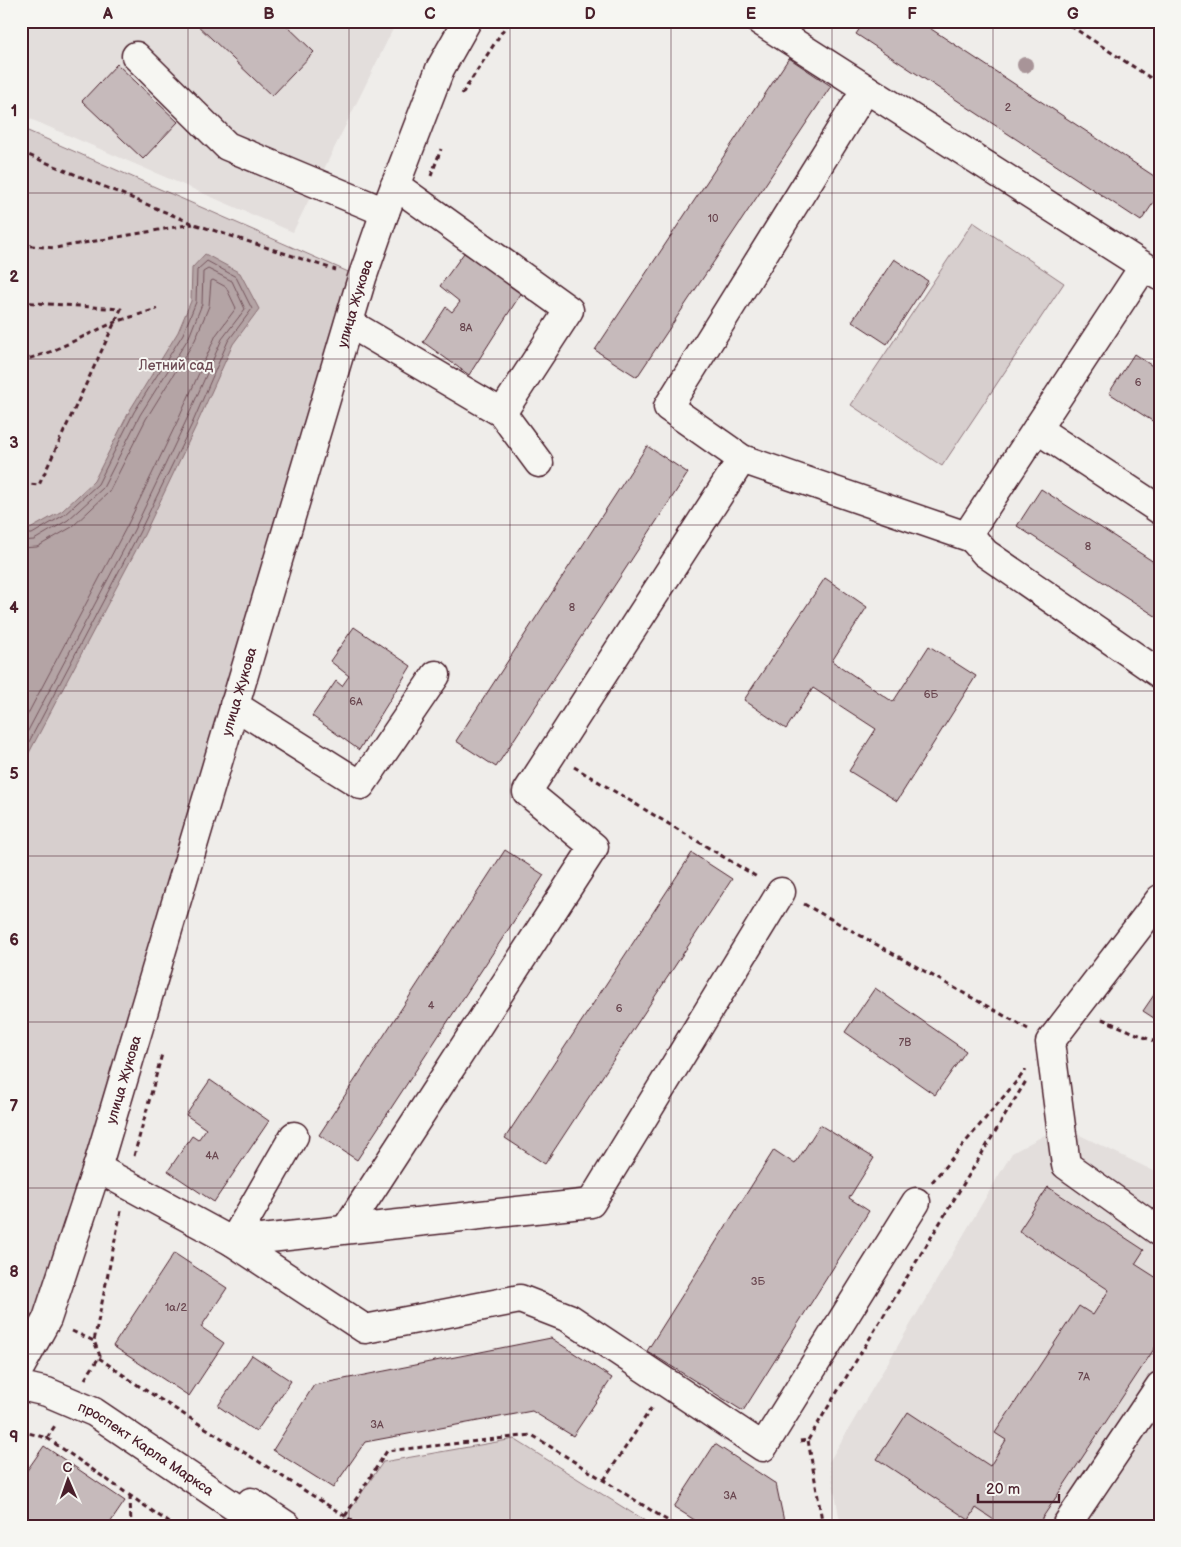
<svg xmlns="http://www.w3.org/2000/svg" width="1181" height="1547" font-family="'Balsamiq Sans',sans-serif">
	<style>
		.built { fill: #e3dedc }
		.green { fill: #d7cfce; stroke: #90777c }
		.water { fill: #b4a4a5; stroke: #8a6f74 }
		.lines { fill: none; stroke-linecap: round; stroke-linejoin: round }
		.shore { stroke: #74545c; stroke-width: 1 }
		.building { fill: #c6babb; stroke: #4a1f2b }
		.minor-casing { stroke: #4a1f2b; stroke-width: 31 }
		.major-casing { stroke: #4a1f2b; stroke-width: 31 }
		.path { stroke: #4a1f2b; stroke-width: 3; stroke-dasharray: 5 4; stroke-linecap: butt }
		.minor { stroke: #f6f6f2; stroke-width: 28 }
		.major { stroke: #f6f6f2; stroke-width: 28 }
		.tree { fill: #a89498 }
		.grid { fill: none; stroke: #4a1f2b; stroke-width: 1; stroke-opacity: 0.55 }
		.labels { text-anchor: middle; stroke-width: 4; stroke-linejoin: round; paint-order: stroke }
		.number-label { font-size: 11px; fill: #69464f }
		.street-label { font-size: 14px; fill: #4a1f2b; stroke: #f6f6f2 }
		.park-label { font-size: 14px; fill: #6d4b54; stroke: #f6f6f2 }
		.neatline { fill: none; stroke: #4a1f2b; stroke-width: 2 }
		.grid-label { font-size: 16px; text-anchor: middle; font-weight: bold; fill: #4a1f2b }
	</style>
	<rect width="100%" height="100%" fill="#efedea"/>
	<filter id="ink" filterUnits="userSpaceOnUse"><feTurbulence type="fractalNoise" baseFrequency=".02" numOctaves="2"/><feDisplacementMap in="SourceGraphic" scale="10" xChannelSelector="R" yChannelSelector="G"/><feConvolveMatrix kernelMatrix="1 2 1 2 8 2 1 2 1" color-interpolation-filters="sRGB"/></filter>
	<g filter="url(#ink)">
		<!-- built -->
		<g class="built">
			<path d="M21,21H397L293,232L21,115Z"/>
			<path d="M1061,1126L1160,1174V1526H841L829,1462L1012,1153Z"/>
		</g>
		<!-- green -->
		<g class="green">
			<path d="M21,128L362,278L97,1168L21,1360Z"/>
			<path d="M973,222L1064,283L942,466L851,405Z"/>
			<path d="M514,1439L653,1526H339L383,1462Z"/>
		</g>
		<!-- water -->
		<path class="water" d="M205,254L240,273L259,309L233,344L196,426L144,535L21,768V530L30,529L62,511L94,481L130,410L178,332L191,301L192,268Z"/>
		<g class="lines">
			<!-- shore -->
			<g class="shore">
				<path d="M21,534H32L64,515L98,484L134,412L183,334L196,302L197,270L207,261L236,277L252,309L228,341L192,424L139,533L21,757"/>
				<path d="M21,541L34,540L68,520L103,488L140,415L189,337L202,304L203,272L208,269L232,281L245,309L222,339L186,421L134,530L21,744"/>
				<path d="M21,548L37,547L72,527L109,492L146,419L195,340L209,306L211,281L213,280L226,287L236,308L216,335L179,418L127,526L21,727"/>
			</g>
		</g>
		<!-- building -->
		<g class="building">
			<path d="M193,21H282L314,52L272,96Z"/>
			<path d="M865,21H919L1160,180V193L1141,221L856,34Z"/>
			<path d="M789,58L831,86L637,377L595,350Z"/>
			<path d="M117,64L178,122L143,159L82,101Z"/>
			<path d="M464,253L522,292L469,375L423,342L446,307L452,312L460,302L440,286Z"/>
			<path d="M894,259L928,281L887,344L852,321Z"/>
			<path d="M1134,354L1160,371V426L1109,393Z"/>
			<path d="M647,446L688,473L496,767L456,741Z"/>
			<path d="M1041,489L1160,566V619L1017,526Z"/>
			<path d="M825,578L867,607L832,661L893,702L929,646L976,676L897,801L849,771L876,729L813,688L786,729L744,700Z"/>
			<path d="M354,627L411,666L359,750L312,716L336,681L342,686L349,676L330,661Z"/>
			<path d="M505,850L544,875L357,1160L319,1135Z"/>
			<path d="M692,853L732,879L545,1164L505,1138Z"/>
			<path d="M1160,986V1022L1143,1011Z"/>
			<path d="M875,988L966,1051L935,1095L845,1032Z"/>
			<path d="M210,1080L269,1121L214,1202L168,1171L192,1136L198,1140L206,1129L186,1115Z"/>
			<path d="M820,1125L874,1158L849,1198L869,1211L743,1411L647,1351L774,1150L795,1164Z"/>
			<path d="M1048,1187L1144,1250L1135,1264L1160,1280V1340L1037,1526H1003L976,1508L969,1520L877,1459L908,1412L990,1466L1006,1440L995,1433L1079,1306L1093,1315L1109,1290L1019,1231Z"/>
			<path d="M174,1253L227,1288L201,1327L224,1343L189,1396L113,1346Z"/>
			<path d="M551,1338L612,1378L573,1436L532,1411L365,1442L333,1488L273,1450L314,1385Z"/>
			<path d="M252,1355L291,1381L256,1432L218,1406Z"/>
			<path d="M715,1444L776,1484L785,1526H704L674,1507Z"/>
			<path d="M44,1446L125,1501L108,1526H21V1479Z"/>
		</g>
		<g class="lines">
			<defs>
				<g id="minor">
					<path d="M760,21L1159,276"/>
					<path d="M136,56L227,146L385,212"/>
					<path d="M866,89L668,407L742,459L972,538"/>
					<path d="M395,185L569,310L502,413"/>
					<path d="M1144,266L973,526L972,538L985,553L1160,674"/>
					<path d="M349,323L502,413L539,463"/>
					<path d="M1037,429L1160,510"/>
					<path d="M234,705L361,785L436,675"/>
					<path d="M781,892L591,1203L233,1242L365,1329L520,1299L569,1318L763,1447L916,1202"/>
					<path d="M1160,899L1050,1042L1066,1165L1160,1232"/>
					<path d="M97,1168L233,1242L294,1136"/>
					<path d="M346,1229L594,847L527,792L742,459"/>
					<path id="s1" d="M21,1366L47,1319L97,1168L362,278L385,212L440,69L467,21"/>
					<path d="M1066,1526L1160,1386"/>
				</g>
				<g id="major">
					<path id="s2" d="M21,1386L47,1392L94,1412L263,1526"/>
					<path d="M251,1502L287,1526"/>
				</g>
			</defs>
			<!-- minor casing -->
			<use href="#minor" class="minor-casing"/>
			<!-- major casing -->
			<use href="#major" class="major-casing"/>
			<!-- path -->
			<g class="path">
				<path d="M1063,21L1160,84"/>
				<path d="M462,94L509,21"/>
				<path d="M21,152L194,224L336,270"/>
				<path d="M431,176L441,149"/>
				<path d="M21,245L55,248L193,224"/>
				<path d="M21,302L121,309L39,485L21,483"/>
				<path d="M21,361L50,352L115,322L157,309"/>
				<path d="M574,767L757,877"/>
				<path d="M804,904L1028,1029"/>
				<path d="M1102,1019L1160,1044"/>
				<path d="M134,1156L162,1054"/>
				<path d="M932,1182L1026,1070"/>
				<path d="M72,1331L94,1341"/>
				<path d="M99,1358L139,1386L345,1516"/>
				<path d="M85,1379L100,1356L94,1341L121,1211"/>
				<path d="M21,1431L47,1438L174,1526"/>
				<path d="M47,1438L56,1424"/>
				<path d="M808,1440L1026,1081"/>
				<path d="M800,1441L808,1440L823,1526"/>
				<path d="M604,1480L652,1407"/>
				<path d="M130,1496L131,1526"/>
				<path d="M360,1526L345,1516L387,1451L532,1435L676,1526"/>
			</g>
			<!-- minor -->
			<use href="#minor" class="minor"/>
			<!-- major -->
			<use href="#major" class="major"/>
		</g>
		<!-- trees -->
		<circle class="tree" cx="1025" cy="65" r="8"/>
	</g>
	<!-- grid -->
	<path class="grid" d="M188,21V1526M349,21V1526M510,21V1526M671,21V1526M832,21V1526M993,21V1526M21,193H1160M21,359H1160M21,525H1160M21,691H1160M21,856H1160M21,1022H1160M21,1188H1160M21,1354H1160"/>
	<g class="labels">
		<!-- number labels -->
		<g class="number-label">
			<text x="1008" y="111">2</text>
			<text x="713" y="222">10</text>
			<text x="466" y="331">8А</text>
			<text x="1138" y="386">6</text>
			<text x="1088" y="550">8</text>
			<text x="572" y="611">8</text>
			<text x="931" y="698">6Б</text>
			<text x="356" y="705">6А</text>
			<text x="431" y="1009">4</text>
			<text x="619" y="1012">6</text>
			<text x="905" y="1046">7В</text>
			<text x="212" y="1159">4А</text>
			<text x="758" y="1285">3Б</text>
			<text x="176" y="1311">1а/2</text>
			<text x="1084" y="1380">7А</text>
			<text x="377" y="1428">3А</text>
			<text x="730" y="1499">3А</text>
		</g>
		<!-- street labels -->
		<g class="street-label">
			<text dy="5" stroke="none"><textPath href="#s1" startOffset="1115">улица Жукова</textPath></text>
			<text dy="5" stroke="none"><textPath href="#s1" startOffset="710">улица Жукова</textPath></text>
			<text dy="5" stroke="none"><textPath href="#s1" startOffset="305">улица Жукова</textPath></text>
			<text dy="5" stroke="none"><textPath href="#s2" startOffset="141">проспект Карла Маркса</textPath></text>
		</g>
		<!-- park labels -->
		<g class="park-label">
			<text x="176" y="370">Летний сад</text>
		</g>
	</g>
	<!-- margin -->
	<rect width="1181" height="1547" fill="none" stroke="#f6f6f2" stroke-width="55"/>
	<!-- north arrow -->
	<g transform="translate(68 1480) rotate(358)" stroke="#f6f6f2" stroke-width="4" paint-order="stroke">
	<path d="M0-4L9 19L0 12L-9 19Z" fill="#4a1f2b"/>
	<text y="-8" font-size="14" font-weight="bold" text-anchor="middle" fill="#4a1f2b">С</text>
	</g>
	<!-- scale -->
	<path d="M978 1494v8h81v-8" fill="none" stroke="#4a1f2b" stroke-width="2.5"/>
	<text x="986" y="1494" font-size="15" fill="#4a1f2b" stroke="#f6f6f2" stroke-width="4" paint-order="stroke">20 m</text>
	<rect x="28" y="28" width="1126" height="1492" class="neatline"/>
	<g class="grid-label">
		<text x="108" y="19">A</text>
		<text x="269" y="19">B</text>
		<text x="430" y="19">C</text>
		<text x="590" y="19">D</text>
		<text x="751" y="19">E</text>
		<text x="912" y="19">F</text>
		<text x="1073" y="19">G</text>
		<text x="14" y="116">1</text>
		<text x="14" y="282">2</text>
		<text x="14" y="448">3</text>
		<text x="14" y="613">4</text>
		<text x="14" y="779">5</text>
		<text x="14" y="945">6</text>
		<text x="14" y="1111">7</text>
		<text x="14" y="1277">8</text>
		<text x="14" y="1442">9</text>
	</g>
</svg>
